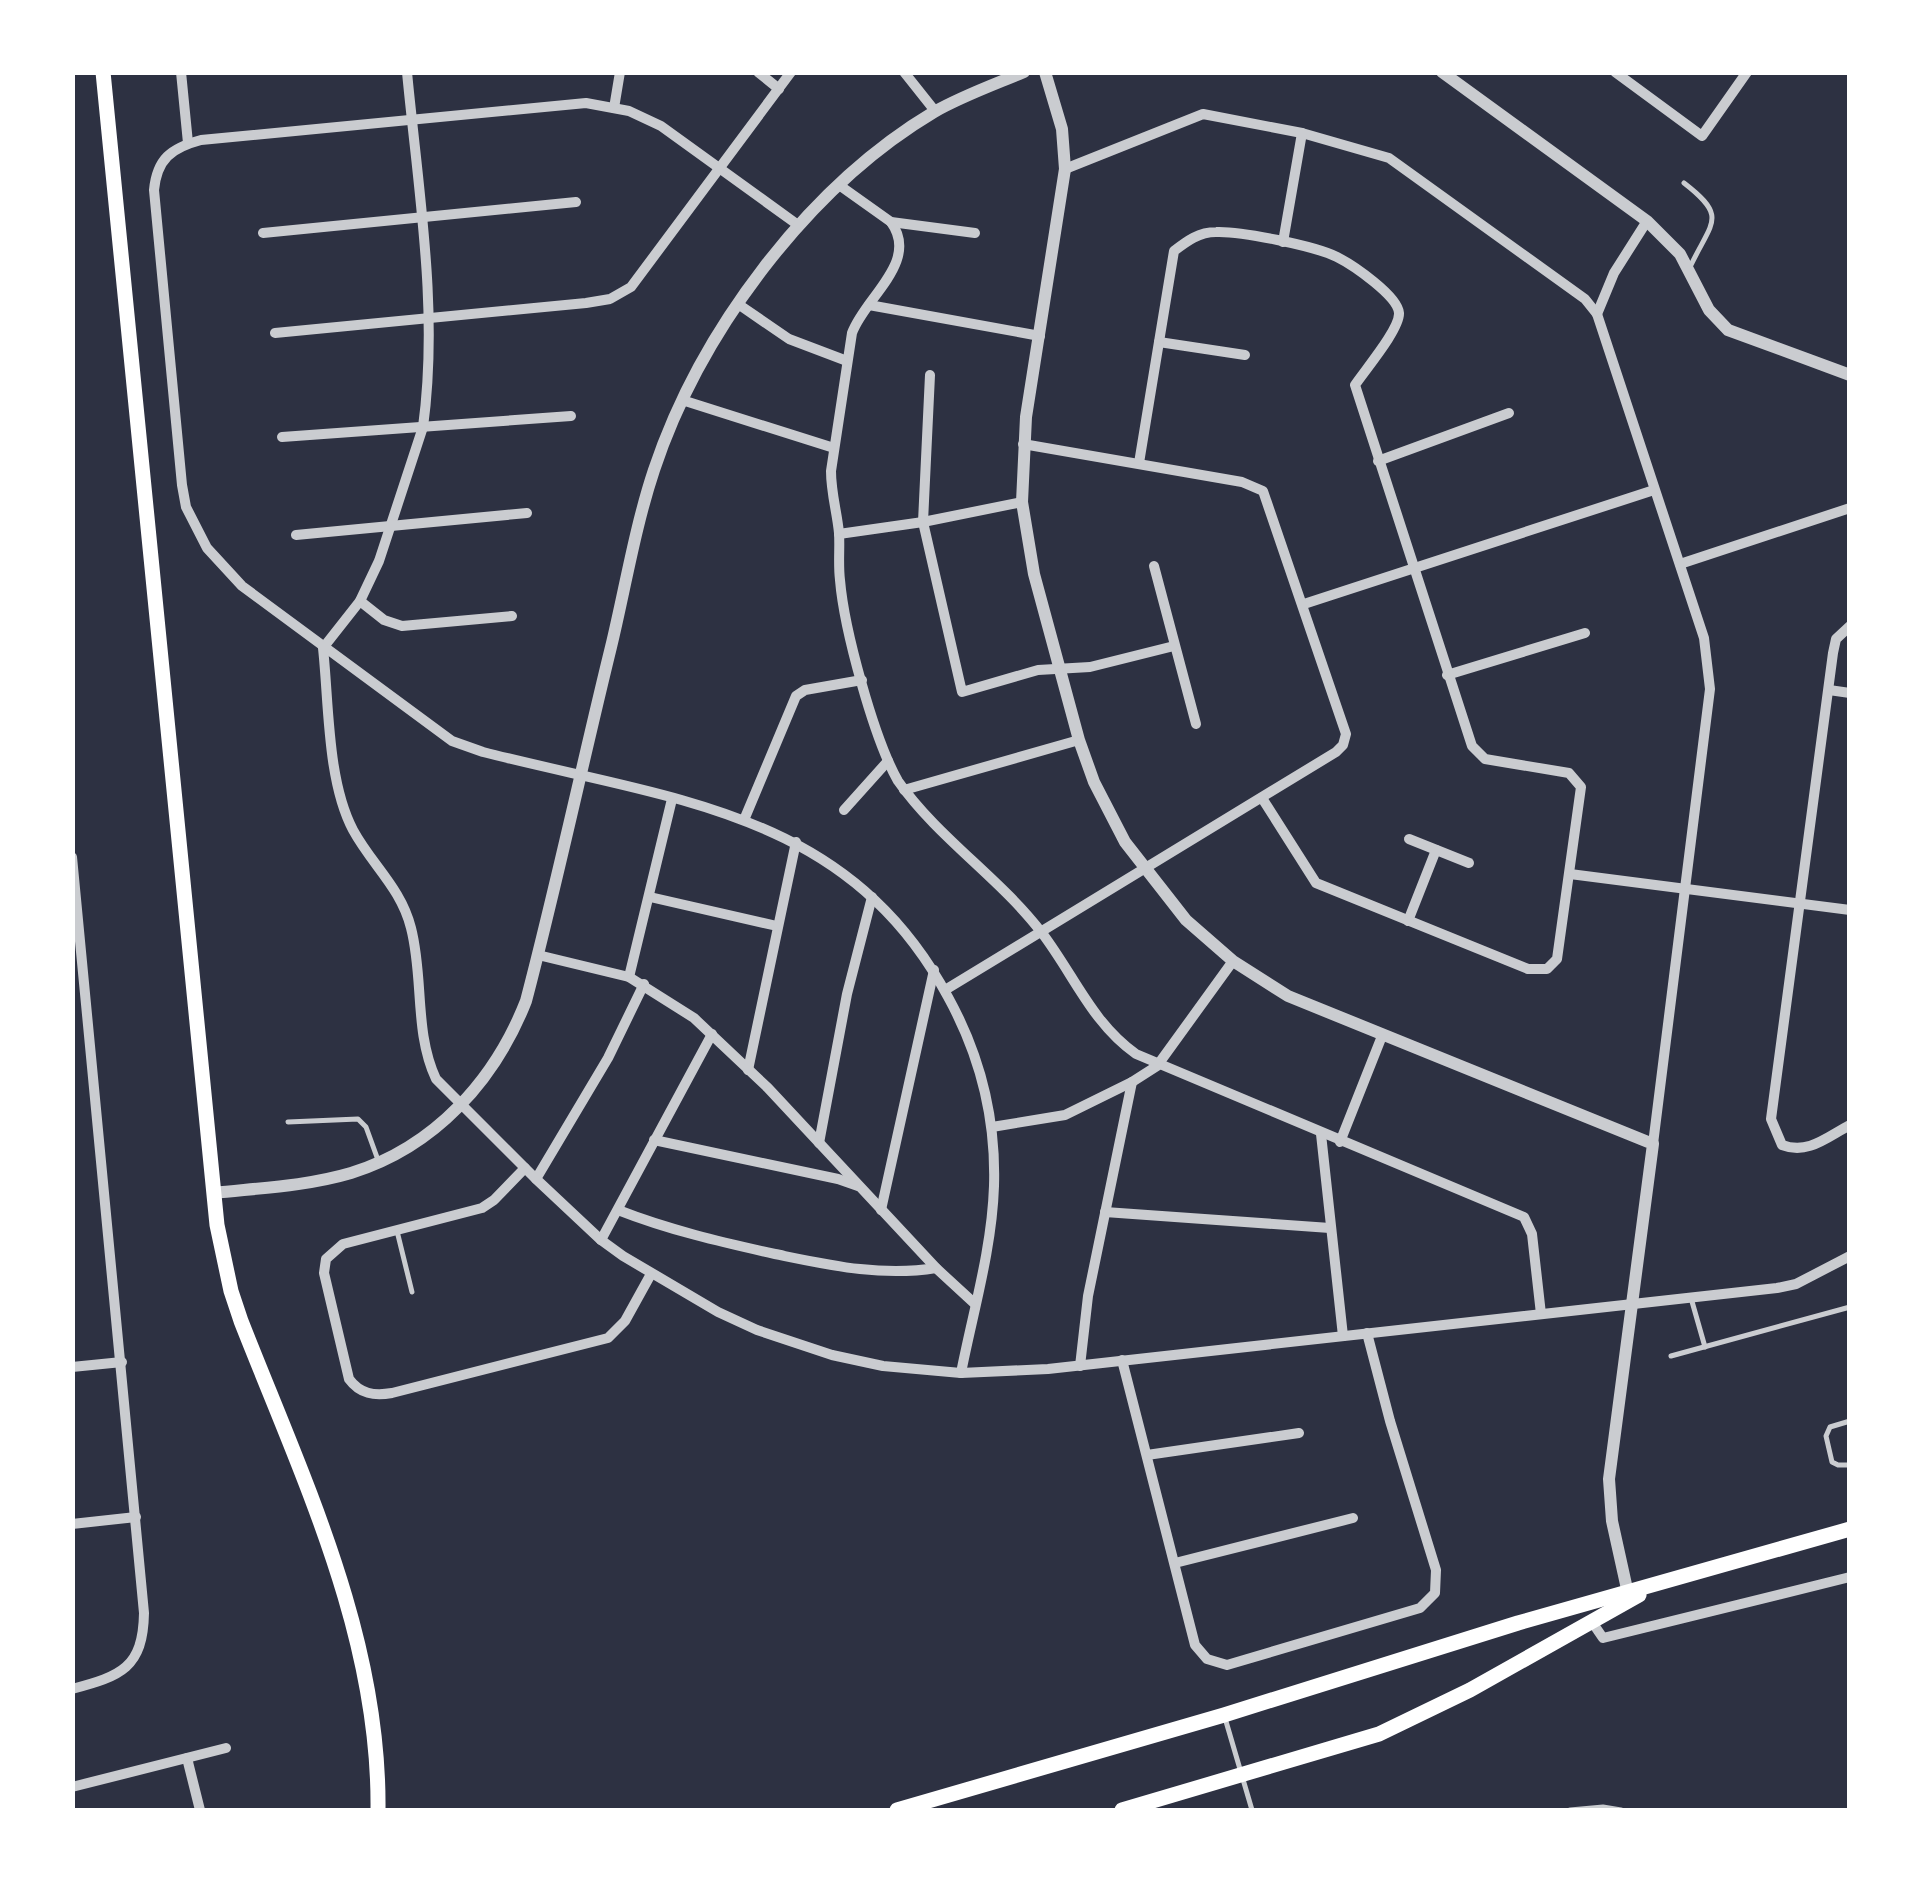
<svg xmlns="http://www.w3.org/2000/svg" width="1922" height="1883" font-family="'Sofia Sans Condensed',sans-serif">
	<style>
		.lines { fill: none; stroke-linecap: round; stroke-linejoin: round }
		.service { stroke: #caccd0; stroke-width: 5 }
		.minor { stroke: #caccd0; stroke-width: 10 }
		.tertiary { stroke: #caccd0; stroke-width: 12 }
		.secondary { stroke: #fff; stroke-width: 15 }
	</style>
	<rect width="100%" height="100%" fill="#2d3142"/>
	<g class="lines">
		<!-- service -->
		<g class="service">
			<path d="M1684,183C1728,217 1712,221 1691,265"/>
			<path d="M288,1122L358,1119L366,1127L378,1160"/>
			<path d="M397,1231L412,1292"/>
			<path d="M1691,1298L1705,1347"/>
			<path d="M1671,1356L1850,1307"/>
			<path d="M1850,1421L1830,1427L1826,1436L1832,1462L1838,1465H1850"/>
			<path d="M1225,1718L1252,1810"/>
			<path d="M1570,1810L1603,1807L1621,1810"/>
		</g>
		<!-- minor -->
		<g class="minor">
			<path d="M181,72L188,143"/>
			<path d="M407,72C418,189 439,310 423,427L379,561L360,601L323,648C329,703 327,781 353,830C372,865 401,888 411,928C424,978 414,1032 436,1079L536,1179L601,1240L623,1256L718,1312L757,1330L832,1355L883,1366L961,1373L1048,1369L1777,1288L1796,1284L1850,1256"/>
			<path d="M758,72L779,89"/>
			<path d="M904,72L935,111"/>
			<path d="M1615,72L1702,136L1747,72"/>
			<path d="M614,108L620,72"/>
			<path d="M1065,169L1203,114L1302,133L1389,158L1585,299L1597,314L1704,638L1710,689L1653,1144"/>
			<path d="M839,185L891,222L975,233"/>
			<path d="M891,222C920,262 865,297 852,333L831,471C831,493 837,512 839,533C840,548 838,564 840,580C844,629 874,739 898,781C938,838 1000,878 1042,933C1074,975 1092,1023 1136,1054L1524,1217L1532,1234L1541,1314"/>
			<path d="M798,225L661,126L629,111L586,103L201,140C171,148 157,159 154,190L182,485L186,507L207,548L242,586L452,741L483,752C669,800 847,809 948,997C980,1055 996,1120 994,1186C992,1249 973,1312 961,1373"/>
			<path d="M263,233L576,202"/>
			<path d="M1283,242L1302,133"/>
			<path d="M738,304L789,339L847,361"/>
			<path d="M869,305L1040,336"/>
			<path d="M1597,314L1614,273L1647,221"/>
			<path d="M275,333L586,303L610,299L631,287L791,72"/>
			<path d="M1159,342L1245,355"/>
			<path d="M930,375L923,522L962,692L1038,670L1090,667L1174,646"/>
			<path d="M682,400L834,448"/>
			<path d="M282,437L571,416"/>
			<path d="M1378,461L1509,413"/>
			<path d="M1139,463L1174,251C1187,241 1199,232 1216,232C1241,231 1315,246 1337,257C1353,265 1398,296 1399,313C1400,329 1365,370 1355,385L1472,746L1485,759L1569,773L1581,787L1557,959L1547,969H1528L1316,883L1262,798"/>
			<path d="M839,534L923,522L1022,502"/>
			<path d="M296,535L527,513"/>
			<path d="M1680,564L1850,508"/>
			<path d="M1154,566L1196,724"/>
			<path d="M360,601L384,620L402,626L512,616"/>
			<path d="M1304,604L1654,490"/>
			<path d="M1850,626L1836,639L1833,653L1771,1119L1782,1145C1808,1155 1827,1137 1850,1125"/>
			<path d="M1447,675L1585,633"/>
			<path d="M1829,690L1850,693"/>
			<path d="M904,790L1079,740"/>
			<path d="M844,810L888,761"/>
			<path d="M744,820L796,696L805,690L862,680"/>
			<path d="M1409,839L1469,863"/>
			<path d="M72,857L144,1613C143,1668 121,1676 72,1689"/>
			<path d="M1570,874L1850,910"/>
			<path d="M650,897L777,926"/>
			<path d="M1408,921L1436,850"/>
			<path d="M538,955L629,977L694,1018L768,1088L936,1268L974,1303"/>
			<path d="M629,977L672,799"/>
			<path d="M945,990L1336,752L1343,745L1346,734L1263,491L1242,482L1023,444"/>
			<path d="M748,1070L796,842"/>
			<path d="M992,1127L1065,1115L1132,1082L1157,1066L1233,961"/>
			<path d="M1321,1134L1343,1336"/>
			<path d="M654,1140L838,1179L858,1186"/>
			<path d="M1340,1142L1382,1036"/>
			<path d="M819,1143L847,994L872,897"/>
			<path d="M525,1168L494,1200L482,1208L343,1244L326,1259L324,1273L349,1379C360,1394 374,1396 392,1393L608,1338L625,1321L651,1274"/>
			<path d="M536,1179L608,1058L644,984"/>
			<path d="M618,1210C669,1230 721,1242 775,1254C829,1265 881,1277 936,1268"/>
			<path d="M881,1210L934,970"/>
			<path d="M1105,1212L1330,1228"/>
			<path d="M601,1240L712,1034"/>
			<path d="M1122,1360L1195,1645L1207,1659L1227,1665L1420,1608L1435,1593L1436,1570L1390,1421L1367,1333"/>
			<path d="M1080,1366L1088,1296L1132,1082"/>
			<path d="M72,1367L122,1362"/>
			<path d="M1147,1455L1299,1433"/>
			<path d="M72,1524L136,1517"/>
			<path d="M1175,1563L1353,1518"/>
			<path d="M1592,1622L1603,1638L1850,1577"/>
			<path d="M187,1758L200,1810"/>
			<path d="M72,1787L226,1748"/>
		</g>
		<!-- tertiary -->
		<g class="tertiary">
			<path d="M1045,72L1062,129L1065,169L1026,417L1022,502L1034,574L1079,740L1094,782L1125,842L1186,920L1233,961L1288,996L1653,1144L1609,1479L1612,1521L1629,1598"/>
			<path d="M1442,72L1647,221L1680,254L1709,310L1728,330L1850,375"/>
			<path d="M214,1193C260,1188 307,1186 351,1173C435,1147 495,1080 526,1001C557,883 582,765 611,647C625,589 635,527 654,470C700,332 808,187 934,112C962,96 993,85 1024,72"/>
		</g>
		<!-- secondary -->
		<g class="secondary">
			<path d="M103,72L217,1225L231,1291L241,1321C303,1479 380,1637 378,1810"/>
			<path d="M897,1810L1224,1715L1518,1623L1850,1529"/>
			<path d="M1122,1810L1379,1734L1470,1690L1639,1595"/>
		</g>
	</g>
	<!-- border -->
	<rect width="1922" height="1883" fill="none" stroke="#ffffff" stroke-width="150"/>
</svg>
